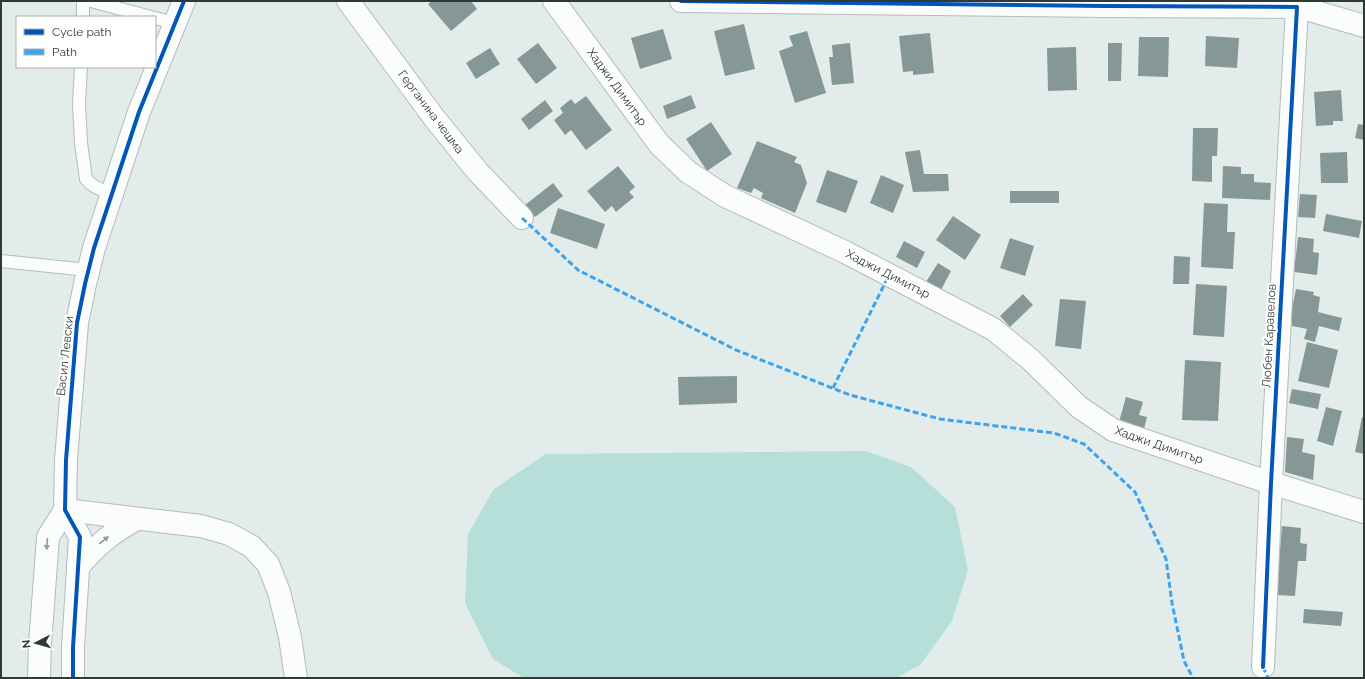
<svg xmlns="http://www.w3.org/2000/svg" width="1365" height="679" font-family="Raleway,sans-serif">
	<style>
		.green { fill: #b5dfd8 }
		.building { fill: #869895 }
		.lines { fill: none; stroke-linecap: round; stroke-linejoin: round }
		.service-casing { stroke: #b3bcba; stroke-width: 14 }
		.minor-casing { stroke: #b3bcba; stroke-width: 24 }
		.tertiary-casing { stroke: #b3bcba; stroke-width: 24 }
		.trunk-casing { stroke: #b3bcba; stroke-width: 24 }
		.service { stroke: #fbfcfc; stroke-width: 12 }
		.minor { stroke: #fbfcfc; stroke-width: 22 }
		.tertiary { stroke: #fbfcfc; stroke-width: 22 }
		.trunk { stroke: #fbfcfc; stroke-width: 22 }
		.quiet { stroke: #3ea3ec; stroke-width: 3; stroke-dasharray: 6 3; stroke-linecap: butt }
		.cycleway-casing { stroke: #fff; stroke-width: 6 }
		.cycleway { stroke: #0057b8; stroke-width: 4 }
		.oneway { fill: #969a9a }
		.labels { text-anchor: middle; stroke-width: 4; stroke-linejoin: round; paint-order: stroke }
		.street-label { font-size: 12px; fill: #313937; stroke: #fff }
	</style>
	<rect width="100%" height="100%" fill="#e2edeb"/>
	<!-- green -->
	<path class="green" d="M866,451L911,467L955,507L968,570L952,621L920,665L896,678H524L493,659L465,603L468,534L494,489L546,454Z"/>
	<!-- building -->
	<g class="building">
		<path d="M432,1H471L477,9L451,31L428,4Z"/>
		<path d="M744,24L755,69L725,76L714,31Z"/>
		<path d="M663,29L672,59L640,69L631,38Z"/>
		<path d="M807,31L826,93L795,103L779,51L793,46L789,36Z"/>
		<path d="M930,33L934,73L913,75V71L903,72L899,36Z"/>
		<path d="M1206,36L1239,38L1237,68L1205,66Z"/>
		<path d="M1139,37H1169L1168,77L1138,76Z"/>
		<path d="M538,43L557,68L536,84L517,59Z"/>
		<path d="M850,43L854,83L832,85L829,57H833L832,45Z"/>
		<path d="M1108,43H1122L1121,81H1108Z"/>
		<path d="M1076,47L1077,90L1048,91L1047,48Z"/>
		<path d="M490,48L500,64L476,79L466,63Z"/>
		<path d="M1341,90L1343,121H1333V125L1316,126L1314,92Z"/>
		<path d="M691,95L696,108L667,119L663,106Z"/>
		<path d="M586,96L612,130L586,150L571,130L565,135L554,120L563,113L560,108L571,99L575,104Z"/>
		<path d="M545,100L553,111L529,130L521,119Z"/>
		<path d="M711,122L732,154L707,171L686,139Z"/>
		<path d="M1358,124L1364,125V140L1355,138Z"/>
		<path d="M1193,128H1218L1217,156H1212V182L1192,181Z"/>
		<path d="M757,141L797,157L794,162L801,165L807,183L795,213L761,198L763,193L754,188L751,193L737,188Z"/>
		<path d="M920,150L924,174H948L949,191L913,192L905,152Z"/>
		<path d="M1347,152L1348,183H1321L1320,153Z"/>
		<path d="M618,166L635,187L629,192L634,197L616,212L612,206L605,212L587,191Z"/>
		<path d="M1223,166L1241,167V174H1254V182L1271,183L1270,200L1222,198Z"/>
		<path d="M827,170L858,181L846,213L816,202Z"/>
		<path d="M881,175L904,185L893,213L870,203Z"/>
		<path d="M553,183L563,196L535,217L525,205Z"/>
		<rect x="1010" y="191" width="49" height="12"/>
		<path d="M1300,194L1317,195L1315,218L1298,217Z"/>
		<path d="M1204,203L1228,204L1227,232H1235L1233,269L1201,267Z"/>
		<path d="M558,208L605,224L597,249L550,233Z"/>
		<path d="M1326,214L1362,221L1359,238L1323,231Z"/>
		<path d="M953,216L981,235L965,260L936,240Z"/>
		<path d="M1298,237L1314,239L1313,252L1319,253L1317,275L1294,272Z"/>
		<path d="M1010,238L1034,246L1025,276L1000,268Z"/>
		<path d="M904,241L925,252L917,268L896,257Z"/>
		<path d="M1174,256L1190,257L1189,284H1173Z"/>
		<path d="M938,263L951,271L941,290L926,282Z"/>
		<path d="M1196,284L1227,286L1224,337L1193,335Z"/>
		<path d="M1296,289L1314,292L1313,295L1320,297L1318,312L1342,318L1339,331L1319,326L1315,342L1304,339L1307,329L1292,326V308Z"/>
		<path d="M1023,294L1033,305L1010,327L1000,316Z"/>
		<path d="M1060,299L1086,301L1081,349L1055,346Z"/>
		<path d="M1307,342L1338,350L1329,388L1298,381Z"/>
		<path d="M1185,360L1221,362L1218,421L1182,420Z"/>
		<path d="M737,376V403L679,405L678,377Z"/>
		<path d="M1292,389L1321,394L1318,409L1289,403Z"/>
		<path d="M1126,397L1143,402L1139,415L1147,417L1144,429L1119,422Z"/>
		<path d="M1326,407L1342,411L1333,446L1317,441Z"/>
		<path d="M1362,417H1364V454L1355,452Z"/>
		<path d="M1287,437L1304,439L1302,452L1315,455L1313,480L1285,472Z"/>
		<path d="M1282,526L1301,528L1300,543L1307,544L1306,561H1298L1295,596L1276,595Z"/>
		<path d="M1304,609L1343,612L1341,626L1303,623Z"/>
	</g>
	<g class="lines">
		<defs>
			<g id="service">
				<path d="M91,1L151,17"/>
				<path d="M83,17V1"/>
				<path d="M155,18L175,23"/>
				<path d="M81,67L79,104L81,143L86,179C93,188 103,190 112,194"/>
				<path d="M1,261L88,270"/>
			</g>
			<g id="minor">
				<path d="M348,1L435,119L478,172L522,218"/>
				<path d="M554,1L659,144L688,172L725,196L845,252L993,329L1030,359L1079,407L1113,430L1271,483L1364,512"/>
				<path d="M681,1L1105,6L1297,7L1271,483L1263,667"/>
				<path d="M1282,2L1364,26"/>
			</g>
			<g id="tertiary">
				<path d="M39,678L40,644L48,537L65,510"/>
				<path d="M73,678V648L80,537L65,510L66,460L77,323L85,284L94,248L139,112L184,1"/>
			</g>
			<g id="trunk">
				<path d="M65,510L201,526L229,534L251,546L268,564L279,592L290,637L296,678"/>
				<path d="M78,567C96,546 112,532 137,519"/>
			</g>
		</defs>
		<!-- service casing -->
		<use href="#service" class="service-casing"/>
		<!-- minor casing -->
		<use href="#minor" class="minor-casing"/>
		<!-- tertiary casing -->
		<use href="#tertiary" class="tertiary-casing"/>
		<!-- trunk casing -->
		<use href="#trunk" class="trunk-casing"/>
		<!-- service -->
		<use href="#service" class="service"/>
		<!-- minor -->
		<use href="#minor" class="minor"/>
		<!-- tertiary -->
		<use href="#tertiary" class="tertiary"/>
		<!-- trunk -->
		<use href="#trunk" class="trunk"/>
		<!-- quiet -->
		<g class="quiet">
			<path d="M522,218L578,270L736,350L850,395L940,419L1054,433L1084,444L1135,492L1166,559L1172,603L1184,661L1193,678"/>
			<path d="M833,388L889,275"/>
			<path d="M1263,667L1268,678"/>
		</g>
		<defs>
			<g id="cycleway">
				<path d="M681,1L1105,6L1297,7L1271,483L1263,667"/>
				<path d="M73,678V648L80,537L65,510L66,460L77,323L85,284L94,248L139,112L184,1"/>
			</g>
		</defs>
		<!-- cycleway casing -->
		<use href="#cycleway" class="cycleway-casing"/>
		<!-- cycleway -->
		<use href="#cycleway" class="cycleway"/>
	</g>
	<!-- one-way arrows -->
	<defs><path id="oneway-solid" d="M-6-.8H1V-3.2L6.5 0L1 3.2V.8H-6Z"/></defs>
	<g class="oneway">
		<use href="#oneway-solid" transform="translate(104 540) rotate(-39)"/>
		<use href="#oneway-solid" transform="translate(47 544) rotate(95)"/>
	</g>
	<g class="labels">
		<!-- street labels -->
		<g class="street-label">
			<text transform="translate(617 87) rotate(54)" y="4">Хаджи Димитър</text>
			<text transform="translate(431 112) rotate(53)" y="4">Герганина чешма</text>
			<text transform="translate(888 274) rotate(27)" y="4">Хаджи Димитър</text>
			<text transform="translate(1269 336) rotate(-87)" y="4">Любен Каравелов</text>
			<text transform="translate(65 356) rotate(-84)" y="4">Васил Левски</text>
			<text transform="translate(1159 445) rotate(19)" y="4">Хаджи Димитър</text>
		</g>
	</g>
	<!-- border -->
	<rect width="1365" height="679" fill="none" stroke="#313937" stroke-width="4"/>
	<!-- legend -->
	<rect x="16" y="16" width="140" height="52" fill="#ffffff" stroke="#adb0af"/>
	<rect x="24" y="29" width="20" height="6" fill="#0057b8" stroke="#adb0af"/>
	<text x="52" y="36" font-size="12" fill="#313937">Cycle path</text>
	<rect x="24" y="49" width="20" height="6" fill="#3ea3ec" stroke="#adb0af"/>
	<text x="52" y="56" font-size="12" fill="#313937">Path</text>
	<!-- north arrow -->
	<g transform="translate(36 643) rotate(264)" stroke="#ffffff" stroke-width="3" paint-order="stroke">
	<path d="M0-3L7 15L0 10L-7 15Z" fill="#313937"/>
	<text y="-6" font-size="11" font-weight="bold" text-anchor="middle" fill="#313937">N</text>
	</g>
</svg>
